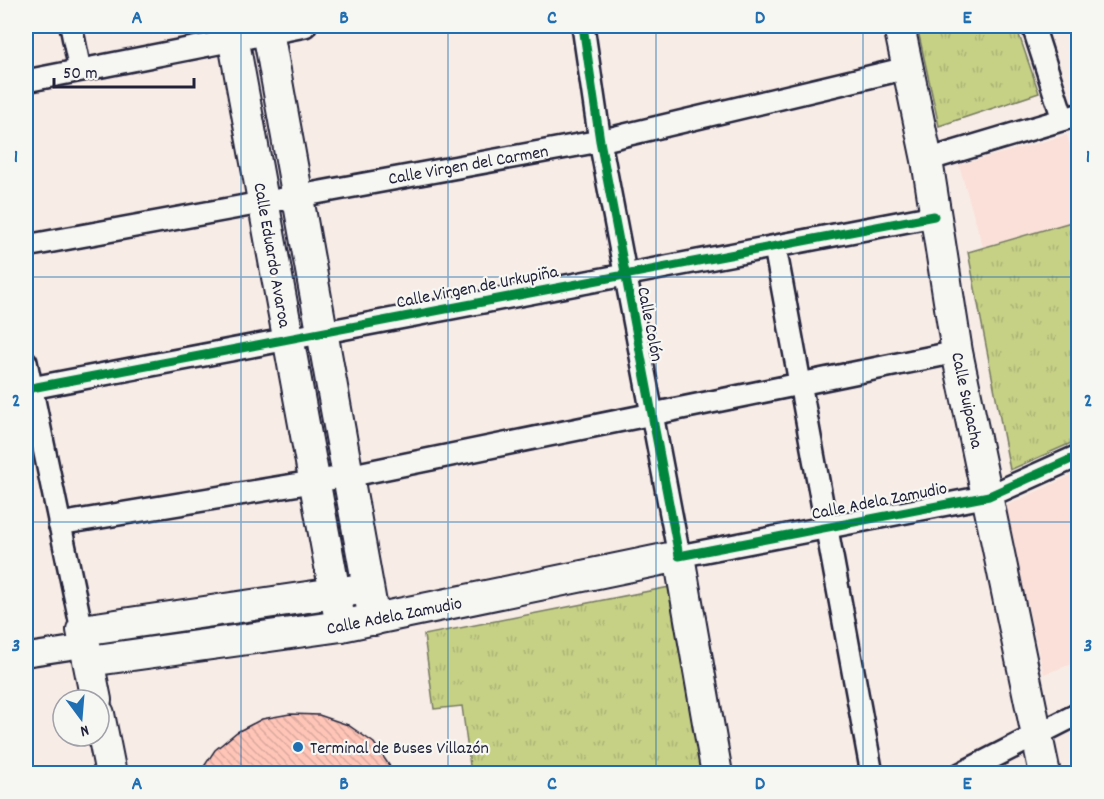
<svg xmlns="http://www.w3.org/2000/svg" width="1104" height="799" font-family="Dekko,sans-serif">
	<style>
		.built { fill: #fae0d8 }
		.grass { fill: url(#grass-tufts); stroke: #747a60; stroke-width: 1.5 }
		.building { fill: url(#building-back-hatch); stroke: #22223b; stroke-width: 1.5 }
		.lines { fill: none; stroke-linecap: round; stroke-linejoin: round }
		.street-casing { stroke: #22223b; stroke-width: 26 }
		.secondary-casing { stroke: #22223b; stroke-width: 34 }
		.street { stroke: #f6f6f2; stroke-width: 21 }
		.secondary { stroke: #f6f6f2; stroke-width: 30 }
		.cycleway-casing { stroke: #f6f6f2; stroke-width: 13 }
		.cycleway { stroke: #00873e; stroke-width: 9 }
		.grid { fill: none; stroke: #1f6fb2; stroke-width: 1.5; stroke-opacity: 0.55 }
		.poi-dot { fill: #1f6fb2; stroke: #f6f6f2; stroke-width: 2 }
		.labels { text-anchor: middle; stroke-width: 4.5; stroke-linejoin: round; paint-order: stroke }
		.street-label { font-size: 18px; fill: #22223b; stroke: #f6f6f2 }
		.poi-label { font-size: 18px; fill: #22223b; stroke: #f6f6f2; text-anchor: start }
		.neatline { fill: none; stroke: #1f6fb2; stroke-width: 2 }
		.grid-label { font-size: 20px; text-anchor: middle; font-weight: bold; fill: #1f6fb2 }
	</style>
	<defs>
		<pattern id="grass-tufts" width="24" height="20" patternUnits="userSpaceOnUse" patternTransform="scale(1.5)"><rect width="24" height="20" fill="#c7d185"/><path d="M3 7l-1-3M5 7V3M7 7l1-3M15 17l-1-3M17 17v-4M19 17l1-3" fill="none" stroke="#abb374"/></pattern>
		<pattern id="building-back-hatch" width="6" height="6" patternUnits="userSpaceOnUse" patternTransform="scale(1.5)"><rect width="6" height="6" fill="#ffc5b7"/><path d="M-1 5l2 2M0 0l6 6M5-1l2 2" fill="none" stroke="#daa99e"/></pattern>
	</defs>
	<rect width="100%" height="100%" fill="#f8ece6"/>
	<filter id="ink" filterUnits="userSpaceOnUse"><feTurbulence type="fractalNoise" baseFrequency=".0167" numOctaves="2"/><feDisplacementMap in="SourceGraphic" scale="12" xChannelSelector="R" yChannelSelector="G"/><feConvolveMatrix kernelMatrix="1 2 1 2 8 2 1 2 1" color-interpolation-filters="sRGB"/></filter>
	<g filter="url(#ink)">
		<!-- built -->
		<g class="built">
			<path d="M1067,135L1078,176V220L983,247L959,165Z"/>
			<path d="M1078,472V662L1044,674L1004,507Z"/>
		</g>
		<!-- grass -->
		<g class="grass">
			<path d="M917,26H1016L1039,93L939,126Z"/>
			<path d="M1078,220V440L1010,470L968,252Z"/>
			<path d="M670,587L703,773H471L462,706L434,709L424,635Z"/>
		</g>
		<!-- building -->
		<path class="building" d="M290,714L319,715L348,725L374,743L395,774H199L215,750L237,732L262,719Z"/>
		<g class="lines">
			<defs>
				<g id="street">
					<path d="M71,26L80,70"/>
					<path d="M583,26L600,141L679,556L989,496L1078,456"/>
					<path d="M1033,26L1063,119"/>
					<path d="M26,81L305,26"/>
					<path d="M927,160L1078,115"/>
					<path d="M26,246L600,141L907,68"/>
					<path d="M775,247L872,774"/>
					<path d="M26,362L82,630"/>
					<path d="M26,389L934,216"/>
					<path d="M59,524L348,476L957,352"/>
					<path d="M26,655L85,646"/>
					<path d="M960,774L1078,714"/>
				</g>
				<g id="secondary">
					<path d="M231,26L341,626"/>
					<path d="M267,26L374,620"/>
					<path d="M899,26L927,160L957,352L1045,774"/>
					<path d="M89,661L341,626L679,556L717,774"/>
					<path d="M96,700L82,630L355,590"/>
					<path d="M99,714L111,774"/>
				</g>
			</defs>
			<!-- street casing -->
			<use href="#street" class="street-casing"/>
			<!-- secondary casing -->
			<use href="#secondary" class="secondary-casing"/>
			<!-- street -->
			<use href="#street" class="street"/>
			<!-- secondary -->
			<use href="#secondary" class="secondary"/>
			<defs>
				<g id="cycleway">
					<path d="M583,26L600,141L679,556L989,496L1078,456"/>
					<path d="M26,389L934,216"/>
				</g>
			</defs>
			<!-- cycleway casing -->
			<use href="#cycleway" class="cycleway-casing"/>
			<!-- cycleway -->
			<use href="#cycleway" class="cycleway"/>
		</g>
	</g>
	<!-- grid -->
	<path class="grid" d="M241,26V774M448,26V774M656,26V774M863,26V774M26,277H1078M26,522H1078"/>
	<!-- markers -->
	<circle class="poi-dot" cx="298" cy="747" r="6"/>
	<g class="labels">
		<!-- street labels -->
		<g class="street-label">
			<text transform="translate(468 164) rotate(-10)" y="6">Calle Virgen del Carmen</text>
			<text transform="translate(273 255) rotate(80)" y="6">Calle Eduardo Avaroa</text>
			<text transform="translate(477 286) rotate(-11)" y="6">Calle Virgen de Urkupiña</text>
			<text transform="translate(651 324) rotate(79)" y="6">Calle Colón</text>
			<text transform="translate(968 400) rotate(78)" y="6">Calle Suipacha</text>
			<text transform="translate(879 500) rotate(-11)" y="6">Calle Adela Zamudio</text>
			<text transform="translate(394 615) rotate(-11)" y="6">Calle Adela Zamudio</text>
		</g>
		<!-- poi labels -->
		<g class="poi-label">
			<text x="310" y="753">Terminal de Buses Villazón</text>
		</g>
	</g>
	<!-- margin -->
	<rect width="1104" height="799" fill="none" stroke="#f6f6f2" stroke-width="66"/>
	<!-- north arrow -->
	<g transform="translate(81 718) rotate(164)"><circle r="28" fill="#f6f6f2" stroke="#a1a1a9" stroke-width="1.5"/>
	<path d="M0-4.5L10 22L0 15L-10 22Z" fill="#1f6fb2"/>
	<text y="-9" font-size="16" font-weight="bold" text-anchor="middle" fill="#22223b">N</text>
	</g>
	<!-- scale -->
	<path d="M54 78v9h140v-9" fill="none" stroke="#22223b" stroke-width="3"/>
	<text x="63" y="78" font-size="18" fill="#22223b" stroke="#f6f6f2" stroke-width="4.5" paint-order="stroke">50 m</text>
	<rect x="33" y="33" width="1038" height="733" class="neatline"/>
	<g class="grid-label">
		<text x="137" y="23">A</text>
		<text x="344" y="23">B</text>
		<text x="552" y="23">C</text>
		<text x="760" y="23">D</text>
		<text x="967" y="23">E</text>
		<text x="16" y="162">1</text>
		<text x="1088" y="162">1</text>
		<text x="16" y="406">2</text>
		<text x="1088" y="406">2</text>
		<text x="16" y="651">3</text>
		<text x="1088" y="651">3</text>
		<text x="137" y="789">A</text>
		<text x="344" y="789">B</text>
		<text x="552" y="789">C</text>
		<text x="760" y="789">D</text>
		<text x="967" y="789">E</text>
	</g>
</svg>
